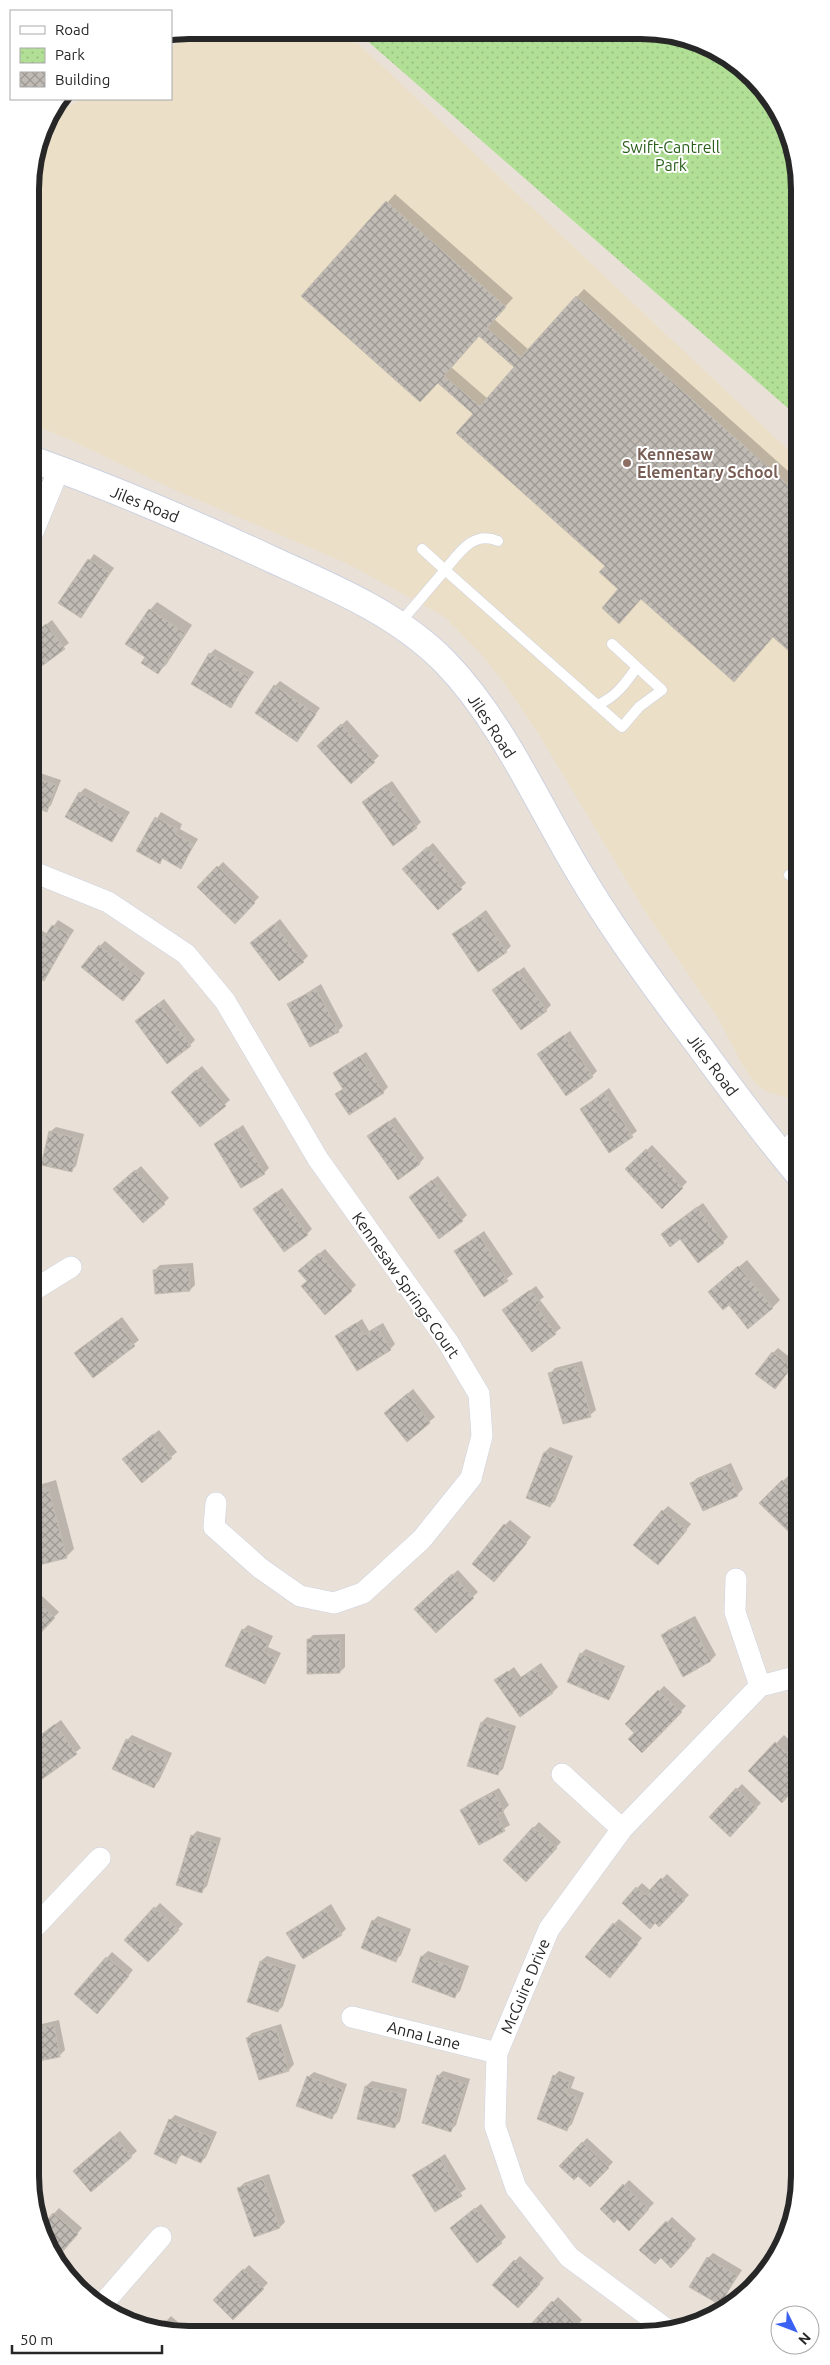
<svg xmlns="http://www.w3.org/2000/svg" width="830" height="2365" font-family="Ubuntu,sans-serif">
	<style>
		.education { fill: #ebdfc7 }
		.park { fill: url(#park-dots) }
		.shadow { fill: #0003; fill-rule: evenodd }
		.building { fill: url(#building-cross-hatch); stroke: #c4bdb2; fill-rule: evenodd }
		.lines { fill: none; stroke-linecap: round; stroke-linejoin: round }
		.service-casing { stroke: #cdd1e0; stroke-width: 11 }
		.minor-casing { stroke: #cdd1e0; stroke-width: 22 }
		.tertiary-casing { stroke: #cdd1e0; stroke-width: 28 }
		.service { stroke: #fff; stroke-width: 10 }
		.minor { stroke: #fff; stroke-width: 21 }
		.tertiary { stroke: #fff; stroke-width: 26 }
		.education-dot { fill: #8d6e63; stroke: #fff; stroke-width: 2 }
		.labels { text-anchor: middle; stroke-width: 4; stroke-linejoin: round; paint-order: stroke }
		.park-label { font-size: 16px; fill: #2a5f1b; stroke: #fff }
		.education-label { font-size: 16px; font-weight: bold; fill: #785e54; stroke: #fff; text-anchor: start }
		.street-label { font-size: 16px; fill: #272727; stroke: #fff }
		.rim { fill: none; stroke: #272727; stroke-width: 6 }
	</style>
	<defs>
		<pattern id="park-dots" width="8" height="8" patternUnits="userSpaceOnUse" patternTransform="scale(1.25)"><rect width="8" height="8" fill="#b0df95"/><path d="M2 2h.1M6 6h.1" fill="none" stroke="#97bf80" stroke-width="1.8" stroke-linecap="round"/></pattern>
		<pattern id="building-cross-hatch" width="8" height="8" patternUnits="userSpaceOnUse" patternTransform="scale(1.25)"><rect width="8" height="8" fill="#c1bbb5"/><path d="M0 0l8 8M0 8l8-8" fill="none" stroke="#9d9893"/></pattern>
	</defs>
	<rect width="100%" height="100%" fill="#e9e1d8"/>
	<!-- education -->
	<path class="education" d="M200,30L345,31L797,458L798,1106L788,1098L767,1092L755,1083L743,1066L718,1018L646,913L538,733L504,683L480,653L445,617L348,564L175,490L68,439L31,424L30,179L46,120L82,99H171V47Z"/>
	<!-- park -->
	<path class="park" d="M356,31L672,33L720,51L754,77L783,119L797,158V416Z"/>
	<!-- shadow -->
	<g class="shadow">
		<path d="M395,194L513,298L494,319L529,350L584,289L797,479L798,657L774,636L642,598L620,589L607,566L474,414L438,381L303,296ZM480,335L516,366L488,399L451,367Z"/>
		<path d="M94,554L114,568L80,617L60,603Z"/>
		<path d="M157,602L192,625L166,665L158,672L147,657L150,610Z"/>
		<path d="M52,620L69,643L31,672V636Z"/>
		<path d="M215,649L254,672L231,706L210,654Z"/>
		<path d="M280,681L320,708L297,740L275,686Z"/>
		<path d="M347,720L379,756L351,782L324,741Z"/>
		<path d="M31,770L61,780L51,805L46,810L31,805Z"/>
		<path d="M392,781L421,822L416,827L369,797Z"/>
		<path d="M85,788L130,812L112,841L80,793Z"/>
		<path d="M161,812L182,824L180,829L198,839L181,867L164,858L159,862L138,850Z"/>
		<path d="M433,843L466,883L438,908L409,864Z"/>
		<path d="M223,862L259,897L235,922L199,887Z"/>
		<path d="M486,910L511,946L506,951L454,934Z"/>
		<path d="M280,919L308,956L303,961L251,943Z"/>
		<path d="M58,920L74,930L44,979L31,965V925L48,934Z"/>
		<path d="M105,941L145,973L128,994L100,946Z"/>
		<path d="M524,967L551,1005L546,1010L494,990Z"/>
		<path d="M321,984L343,1026L338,1031L289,1004Z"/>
		<path d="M164,999L195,1040L190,1045L142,1016Z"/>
		<path d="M570,1031L597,1071L592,1076L539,1054Z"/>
		<path d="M366,1052L388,1087L383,1092L337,1094L344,1088L335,1073Z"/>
		<path d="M202,1066L230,1100L201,1125L178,1087Z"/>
		<path d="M609,1088L637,1131L610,1151L581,1109Z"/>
		<path d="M395,1117L424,1158L419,1164L369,1136Z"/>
		<path d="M243,1125L269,1168L264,1173L215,1145Z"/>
		<path d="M56,1127L84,1134L76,1166L71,1171L50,1132Z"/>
		<path d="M652,1145L687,1182L662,1207L627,1170Z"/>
		<path d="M141,1166L169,1198L143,1222L120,1185Z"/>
		<path d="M438,1176L467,1215L462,1220L410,1197Z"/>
		<path d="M282,1188L312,1229L307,1234L254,1209Z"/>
		<path d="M703,1203L728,1237L723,1242L680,1237L667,1229Z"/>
		<path d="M484,1231L513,1274L484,1295L456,1252Z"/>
		<path d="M325,1249L356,1285L351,1290L308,1281L305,1266Z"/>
		<path d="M747,1260L780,1300L772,1308L729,1303L709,1292Z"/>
		<path d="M193,1263L195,1285L190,1290L155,1270L160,1265Z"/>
		<path d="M536,1286L544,1297L540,1300L561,1328L532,1350L504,1310Z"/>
		<path d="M122,1317L139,1340L93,1376L81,1349Z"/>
		<path d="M362,1319L369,1331L383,1323L395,1344L390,1349L337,1336Z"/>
		<path d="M778,1348L796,1362L775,1388L773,1353Z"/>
		<path d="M582,1361L596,1410L590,1415L550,1374L555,1368Z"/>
		<path d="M413,1389L435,1417L407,1440L385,1413Z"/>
		<path d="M159,1430L177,1452L142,1481L129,1454Z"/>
		<path d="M550,1447L573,1456L555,1501L550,1506L528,1497L545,1452Z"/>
		<path d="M731,1463L743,1489L737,1495L703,1510L692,1483L697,1478Z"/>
		<path d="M788,1476L799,1487V1526L761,1503Z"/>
		<path d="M56,1480L74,1549L66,1557L32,1534V1487Z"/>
		<path d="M668,1506L691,1524L663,1558V1511Z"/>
		<path d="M510,1520L531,1537L499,1575L505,1525Z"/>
		<path d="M458,1570L478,1592L436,1631L421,1604Z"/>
		<path d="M42,1596L59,1612L32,1640V1606Z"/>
		<path d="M695,1616L716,1655L711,1660L662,1635L668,1630Z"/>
		<path d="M248,1625L273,1636L268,1647L281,1653L269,1677L264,1682L243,1630Z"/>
		<path d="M345,1634V1667L340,1672L308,1640L313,1635Z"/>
		<path d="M586,1649L625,1666L613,1693L608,1698L581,1654Z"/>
		<path d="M541,1663L558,1687L553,1692L496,1681L514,1667L521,1677Z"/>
		<path d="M664,1686L686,1706L642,1751L636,1733L627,1724Z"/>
		<path d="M487,1717L516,1726L503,1769L497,1774L482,1722Z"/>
		<path d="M61,1720L81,1748L35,1783L33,1780L32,1746L42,1740L45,1732Z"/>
		<path d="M132,1735L172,1753L159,1781L154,1786L127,1740Z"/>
		<path d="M784,1735L799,1749V1783L782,1801L750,1771Z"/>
		<path d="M742,1784L761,1803L730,1835L710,1816Z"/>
		<path d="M499,1788L509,1805L503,1811L510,1825L479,1843L462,1810L467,1805Z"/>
		<path d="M539,1822L561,1842L526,1880L504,1860Z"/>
		<path d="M197,1831L221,1838L207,1886L202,1891L192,1836Z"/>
		<path d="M667,1874L689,1895L659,1925L623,1903L642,1883L651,1891Z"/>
		<path d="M160,1903L183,1924L148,1961L126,1939Z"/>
		<path d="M331,1904L346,1929L341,1934L288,1933Z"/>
		<path d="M378,1916L411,1929L401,1955L395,1960L373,1921Z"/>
		<path d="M619,1919L642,1938L615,1971L614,1924Z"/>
		<path d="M428,1951L469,1966L460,1991L454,1997L413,1982L422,1956Z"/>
		<path d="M112,1952L133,1970L102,2007L76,1994Z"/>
		<path d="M267,1956L296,1965L283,2006L278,2011L249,2002L261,1961Z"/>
		<path d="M59,2020L65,2050L59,2056L33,2061V2026Z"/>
		<path d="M281,2024L294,2064L289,2070L260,2079L247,2038L252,2033Z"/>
		<path d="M443,2071L470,2079L456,2125L450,2131L438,2076Z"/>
		<path d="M559,2071L575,2077L571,2088L584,2093L572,2124L567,2129L554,2076Z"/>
		<path d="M314,2072L347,2084L337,2112L332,2117L308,2077Z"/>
		<path d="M372,2081L407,2089L400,2121L395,2127L359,2118L366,2086Z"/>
		<path d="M175,2115L217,2132L206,2157L201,2162L182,2154L176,2162L170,2120Z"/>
		<path d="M120,2131L137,2151L91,2191L79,2166Z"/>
		<path d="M587,2138L613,2162L590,2186L579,2174L561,2166Z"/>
		<path d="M445,2154L466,2189L435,2210L414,2175Z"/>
		<path d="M269,2174L285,2222L280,2227L239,2188L244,2183Z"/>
		<path d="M629,2180L654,2203L629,2229L617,2218L602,2209Z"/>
		<path d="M481,2204L506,2237L501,2242L451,2228Z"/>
		<path d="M59,2208L82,2228L55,2260L41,2228Z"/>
		<path d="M672,2217L696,2239L671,2266L661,2257L641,2250Z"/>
		<path d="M713,2253L742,2270L720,2303L708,2258Z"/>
		<path d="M520,2256L544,2278L523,2301L515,2261Z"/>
		<path d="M249,2265L268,2283L233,2318L214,2300Z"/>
		<path d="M558,2297L582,2320L571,2332L532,2325Z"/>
		<path d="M171,2316L189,2332L157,2331Z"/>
		<path d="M390,2323L426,2331L425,2332H384Z"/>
	</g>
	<!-- building -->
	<g class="building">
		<path d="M386,201L506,307L487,328L521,357L576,296L797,493L798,659L773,637L734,682L641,599L619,624L602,608L618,589L599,572L605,566L456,433L473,414L438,383L420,402L301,296ZM479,336L514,367L480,406L444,376Z"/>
		<path d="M88,559L110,573L81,618L58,603Z"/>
		<path d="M149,609L185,633L158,674L141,663L145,657L125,644Z"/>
		<path d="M46,624L65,649L31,674V636Z"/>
		<path d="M209,653L249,677L231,708L191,684Z"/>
		<path d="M274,685L316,714L297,742L255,713Z"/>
		<path d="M341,724L375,762L351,784L317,746Z"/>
		<path d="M31,776L56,785L47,812L31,806Z"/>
		<path d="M386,785L417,828L393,846L362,802Z"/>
		<path d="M79,792L126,818L112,842L65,817Z"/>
		<path d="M155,817L178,829L175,834L194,844L181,869L162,858L160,864L136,851Z"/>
		<path d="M427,847L462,889L438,910L402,869Z"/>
		<path d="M217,866L255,903L235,924L197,887Z"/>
		<path d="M481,915L507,952L478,972L452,934Z"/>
		<path d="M274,924L304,962L279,981L250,943Z"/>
		<path d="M52,925L70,935L44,981L31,974L34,968L31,967V933L43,939Z"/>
		<path d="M99,945L141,979L123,1001L81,967Z"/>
		<path d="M518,971L547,1011L521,1030L492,990Z"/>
		<path d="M316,989L339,1032L310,1047L287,1004Z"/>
		<path d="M159,1003L191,1046L167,1064L135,1021Z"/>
		<path d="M564,1035L593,1077L566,1096L537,1054Z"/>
		<path d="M360,1056L384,1093L349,1115L335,1094L343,1089L333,1073Z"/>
		<path d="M196,1070L226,1106L200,1127L171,1092Z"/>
		<path d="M604,1093L633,1137L609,1153L580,1109Z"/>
		<path d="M389,1121L420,1164L398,1180L367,1136Z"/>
		<path d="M237,1129L265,1174L241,1188L214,1144Z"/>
		<path d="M49,1131L80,1139L72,1172L41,1165Z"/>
		<path d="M646,1149L683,1188L662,1209L625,1169Z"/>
		<path d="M135,1170L165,1204L143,1223L113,1189Z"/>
		<path d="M432,1180L463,1221L439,1239L409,1197Z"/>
		<path d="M276,1192L308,1235L284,1252L253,1209Z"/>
		<path d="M697,1207L724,1243L698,1263L680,1239L670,1247L661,1234Z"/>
		<path d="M479,1235L508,1281L484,1297L454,1251Z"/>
		<path d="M319,1253L352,1291L325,1315L301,1286L307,1281L298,1271Z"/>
		<path d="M738,1266L773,1308L748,1329L729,1305L723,1310L708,1292Z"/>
		<path d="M189,1267L190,1291L155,1294L153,1270Z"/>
		<path d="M530,1290L540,1303L536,1305L556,1334L532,1352L502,1310Z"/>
		<path d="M117,1321L135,1346L93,1378L74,1353Z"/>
		<path d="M356,1323L364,1335L377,1327L391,1350L357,1371L335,1336Z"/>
		<path d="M772,1352L792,1367L775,1389L755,1374Z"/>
		<path d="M577,1365L591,1417L563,1424L548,1373Z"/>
		<path d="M408,1393L430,1423L407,1442L384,1413Z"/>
		<path d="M153,1434L172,1458L142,1483L122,1459Z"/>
		<path d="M544,1452L568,1461L550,1507L526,1498Z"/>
		<path d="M726,1467L738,1496L703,1511L690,1483Z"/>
		<path d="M782,1480L799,1497V1528L792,1535L759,1503Z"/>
		<path d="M48,1487L67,1558L39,1565L32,1539V1492Z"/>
		<path d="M662,1510L687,1530L658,1565L633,1545Z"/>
		<path d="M504,1524L527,1543L494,1582L472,1564Z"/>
		<path d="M452,1574L474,1598L436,1633L414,1609Z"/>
		<path d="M36,1600L55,1618L32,1642V1604Z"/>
		<path d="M690,1620L711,1661L683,1677L661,1635Z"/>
		<path d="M242,1629L268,1641L264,1652L277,1658L265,1684L225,1666Z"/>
		<path d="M307,1639H340V1673L307,1674Z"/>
		<path d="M580,1653L621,1671L609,1700L567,1682Z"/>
		<path d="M535,1668L553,1693L520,1717L494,1680L508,1671L516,1681Z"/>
		<path d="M658,1690L682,1712L642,1753L628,1739L634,1733L625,1724Z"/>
		<path d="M481,1722L511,1731L498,1775L467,1766Z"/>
		<path d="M55,1724L77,1754L34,1785L32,1747L41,1741L38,1737Z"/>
		<path d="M126,1739L168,1758L154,1788L112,1769Z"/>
		<path d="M775,1742L799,1764V1784L782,1803L748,1771Z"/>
		<path d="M736,1788L757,1808L730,1837L709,1817Z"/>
		<path d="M494,1792L504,1811L497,1815L505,1831L479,1845L460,1810Z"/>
		<path d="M533,1827L557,1848L526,1882L503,1860Z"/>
		<path d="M191,1835L217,1843L202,1893L176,1885Z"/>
		<path d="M661,1878L685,1900L659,1927L655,1923L650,1929L622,1903L636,1887L645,1895Z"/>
		<path d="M154,1907L179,1930L148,1962L124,1940Z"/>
		<path d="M325,1909L342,1935L303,1959L286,1933Z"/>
		<path d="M372,1920L407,1934L396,1962L361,1948Z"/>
		<path d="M613,1923L638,1944L610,1978L585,1957Z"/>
		<path d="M421,1956L464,1971L455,1998L412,1982Z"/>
		<path d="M106,1957L129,1976L97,2014L74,1994Z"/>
		<path d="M260,1961L291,1970L278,2012L247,2002Z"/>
		<path d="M54,2025L60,2057L33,2062V2029Z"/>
		<path d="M276,2028L289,2071L259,2080L246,2038Z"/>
		<path d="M437,2075L466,2084L451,2132L422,2123Z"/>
		<path d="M553,2075L571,2082L566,2093L579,2098L567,2131L537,2119Z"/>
		<path d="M307,2076L343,2089L332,2119L296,2106Z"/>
		<path d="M365,2086L403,2094L395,2128L357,2119Z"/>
		<path d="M169,2119L212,2137L201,2163L180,2154L176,2164L154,2154Z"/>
		<path d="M114,2136L132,2157L91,2192L73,2171Z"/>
		<path d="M582,2142L609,2168L590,2187L578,2176L574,2180L559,2166Z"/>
		<path d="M440,2158L462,2196L435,2212L412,2175Z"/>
		<path d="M263,2179L280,2228L254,2237L237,2188Z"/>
		<path d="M623,2184L649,2209L629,2231L617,2219L614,2223L600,2209Z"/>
		<path d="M475,2208L502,2243L477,2263L450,2228Z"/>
		<path d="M53,2213L78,2234L55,2260L41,2227Z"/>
		<path d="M666,2221L692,2245L671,2268L661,2258L655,2264L639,2250Z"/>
		<path d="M707,2257L737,2276L720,2305L689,2287Z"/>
		<path d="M514,2260L540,2284L518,2308L492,2285Z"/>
		<path d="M243,2269L264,2289L233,2320L213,2300Z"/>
		<path d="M552,2301L578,2326L572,2332H538L530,2325Z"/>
		<path d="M165,2320L179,2332L155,2331Z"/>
	</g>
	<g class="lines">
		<defs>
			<g id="service">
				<path d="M498,541C473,530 459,553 445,570L622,727L639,707L662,690L612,644"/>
				<path d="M399,624L445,570L422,549"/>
				<path d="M597,705C616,697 625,684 637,667"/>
				<path d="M789,875L798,878"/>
				<path d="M780,1150L798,1130"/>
			</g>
			<g id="minor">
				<path d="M31,537L59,469"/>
				<path d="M31,871L108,902L186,954L225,1001L318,1159L448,1342L479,1394L482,1436L471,1478L422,1539L363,1593L334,1603L300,1596L260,1568L214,1527L216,1503"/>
				<path d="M32,1291L71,1267"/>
				<path d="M736,1579L735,1612L760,1686"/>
				<path d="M562,1774L622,1829"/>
				<path d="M33,1929L100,1858"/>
				<path d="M352,2017L497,2053"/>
				<path d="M101,2306L161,2237"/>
				<path d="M670,2332L569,2257L516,2188L495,2126L497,2053L549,1929L622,1829L760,1686L799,1676"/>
			</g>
			<path id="tertiary" d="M31,459C113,488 194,523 273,560C333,587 398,614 445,662C503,722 537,803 580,874C615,933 656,989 698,1044C730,1088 763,1132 798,1174"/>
		</defs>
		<!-- service casing -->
		<use href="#service" class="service-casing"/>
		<!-- minor casing -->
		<use href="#minor" class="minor-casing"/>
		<!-- tertiary casing -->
		<use href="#tertiary" class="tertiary-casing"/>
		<!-- service -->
		<use href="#service" class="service"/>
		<!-- minor -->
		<use href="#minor" class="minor"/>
		<!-- tertiary -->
		<use href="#tertiary" class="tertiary"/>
	</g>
	<!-- markers -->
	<circle class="education-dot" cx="627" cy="463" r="5"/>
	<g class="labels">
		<!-- park labels -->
		<g class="park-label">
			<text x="671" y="153">Swift-Cantrell<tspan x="671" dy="18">Park</tspan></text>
		</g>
		<!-- education labels -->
		<g class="education-label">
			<text x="637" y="460">Kennesaw<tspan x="637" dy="18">Elementary School</tspan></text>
		</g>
		<!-- street labels -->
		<g class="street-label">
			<text transform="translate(145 504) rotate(22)" y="6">Jiles Road</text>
			<text transform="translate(492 726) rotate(57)" y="6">Jiles Road</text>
			<text transform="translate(713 1065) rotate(53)" y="6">Jiles Road</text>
			<text transform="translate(406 1285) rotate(55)" y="6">Kennesaw Springs Court</text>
			<text transform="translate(525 1986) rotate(-67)" y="6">McGuire Drive</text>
			<text transform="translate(424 2035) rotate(14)" y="6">Anna Lane</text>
		</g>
	</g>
	<!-- crop -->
	<path d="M0 0H830V2365H0ZM189 39H641A150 150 0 0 1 791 189V2176A150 150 0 0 1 641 2326H189A150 150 0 0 1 39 2176V189A150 150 0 0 1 189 39Z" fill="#fff" fill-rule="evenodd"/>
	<path class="rim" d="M189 39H641A150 150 0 0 1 791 189V2176A150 150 0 0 1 641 2326H189A150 150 0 0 1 39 2176V189A150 150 0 0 1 189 39Z"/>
	<!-- legend -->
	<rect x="10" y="10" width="162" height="90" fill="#ffffff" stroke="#a9a9a9"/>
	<rect x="20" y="26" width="25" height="8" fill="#ffffff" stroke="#a9a9a9"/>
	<text x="55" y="35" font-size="15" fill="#272727">Road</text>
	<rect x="20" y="48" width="25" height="15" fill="url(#park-dots)" stroke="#a9a9a9"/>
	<text x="55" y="60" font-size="15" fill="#272727">Park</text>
	<rect x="20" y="72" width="25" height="15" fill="url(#building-cross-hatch)" stroke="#a9a9a9"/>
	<text x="55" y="85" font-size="15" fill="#272727">Building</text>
	<!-- north arrow -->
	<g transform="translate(795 2330) rotate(132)"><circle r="24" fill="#ffffff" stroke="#a9a9a9"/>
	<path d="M0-4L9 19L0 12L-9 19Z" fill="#3b61f3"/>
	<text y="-8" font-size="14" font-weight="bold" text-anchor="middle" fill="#272727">N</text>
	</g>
	<!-- scale -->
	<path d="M12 2345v8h150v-8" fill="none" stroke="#272727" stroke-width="2.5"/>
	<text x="20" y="2345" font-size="15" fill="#272727" stroke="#ffffff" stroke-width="4" paint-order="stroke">50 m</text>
</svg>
